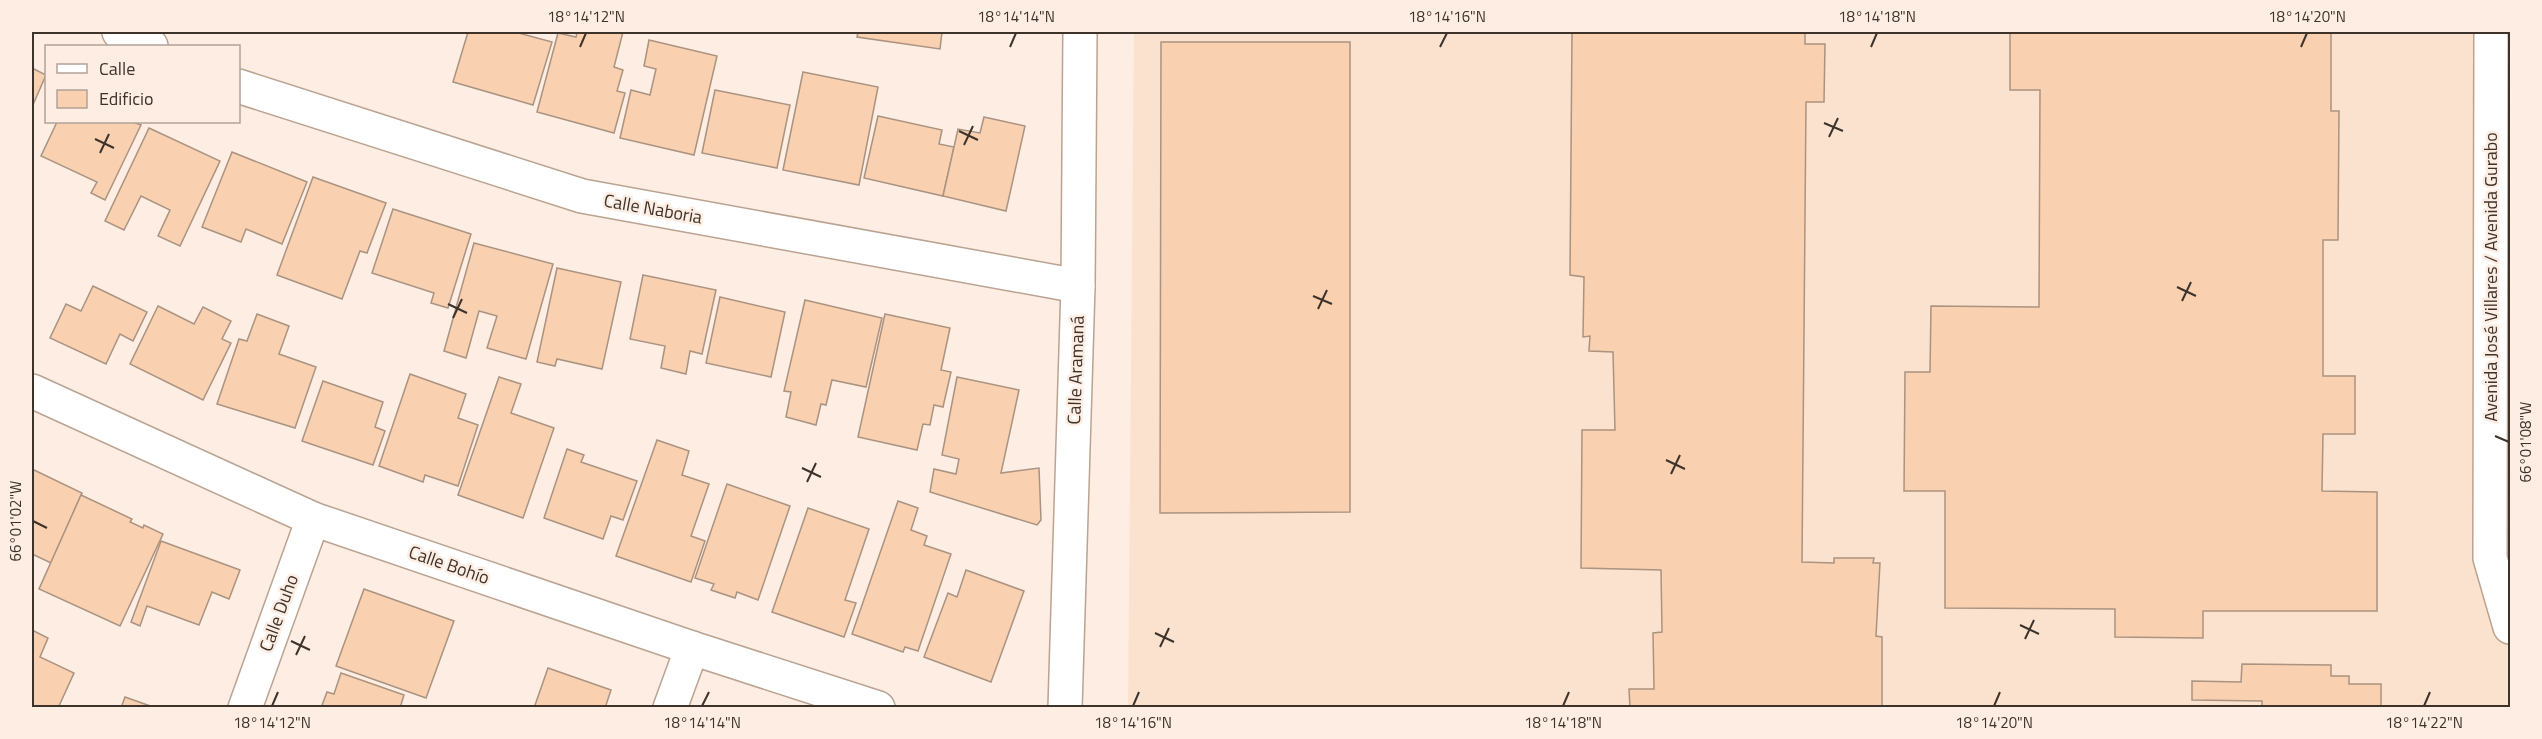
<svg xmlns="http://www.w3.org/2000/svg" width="2542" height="739" font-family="'Titillium Web',sans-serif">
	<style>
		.built { fill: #fbe2ce }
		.building { fill: #f9d0b0; stroke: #aa9380; stroke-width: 1.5 }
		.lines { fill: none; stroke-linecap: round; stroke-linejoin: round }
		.minor-casing { stroke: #bba391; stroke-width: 36 }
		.major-casing { stroke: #bba391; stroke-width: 36 }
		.minor { stroke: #fff; stroke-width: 33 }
		.major { stroke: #fff; stroke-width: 33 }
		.ticks { fill: none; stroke: #3d332b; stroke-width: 2 }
		.labels { text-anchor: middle; stroke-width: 5; stroke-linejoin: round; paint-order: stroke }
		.street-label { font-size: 18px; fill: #3d332b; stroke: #fdede2 }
		.neatline { fill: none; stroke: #3d332b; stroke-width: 2 }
		.ticks-label { font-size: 15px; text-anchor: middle; fill: #3d332b }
	</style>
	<rect width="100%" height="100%" fill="#fdede2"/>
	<!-- built -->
	<path class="built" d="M1134,32H2510V707H1128Z"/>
	<!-- building -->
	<g class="building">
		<path d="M468,32H515L552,42L533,105L453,82Z"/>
		<path d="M577,32H623L614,67L623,70L617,91L625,93L614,133L537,112L558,33L576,37Z"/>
		<path d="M858,32H942L940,49L857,37Z"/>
		<path d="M1572,32H1805V44H1825L1824,102H1806L1802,562L1834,563V558H1874L1873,563H1880L1876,636L1882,637V708H1630L1629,689H1654L1653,633L1662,632L1661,570L1581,568L1582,430H1615L1613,352L1589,351L1590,336L1583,337L1584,277L1570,275Z"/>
		<path d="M2010,32H2331V111H2339L2338,240H2323V376H2355V434H2323L2322,491L2377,492V611H2203V638L2115,637V609L1945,608V491H1904L1905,372H1930L1931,306L2039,307L2040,90H2010Z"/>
		<path d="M649,40L717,56L694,155L620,138L631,90L650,95L656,69L644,66Z"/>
		<path d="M1161,42H1350V512L1160,513Z"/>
		<path d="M32,68L46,75L32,107Z"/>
		<path d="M803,72L878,87L859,185L783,170Z"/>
		<path d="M715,90L790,105L777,168L702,153Z"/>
		<path d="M878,116L942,130L939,144L954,147L943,196L864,178Z"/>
		<path d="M984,117L1025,126L1006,211L943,196L958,129L980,133Z"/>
		<path d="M57,122H133L141,125L105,200L91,193L97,182L41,156Z"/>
		<path d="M149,128L220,161L180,246L158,236L170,210L141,196L124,230L105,221Z"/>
		<path d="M232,152L307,182L282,244L246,229L241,242L202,227Z"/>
		<path d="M313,177L386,203L367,253L360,251L342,299L277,275Z"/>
		<path d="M393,209L471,234L448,308L431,303L434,293L372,273Z"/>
		<path d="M474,243L553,264L526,359L487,348L497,316L479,311L466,358L444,351Z"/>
		<path d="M557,268L621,282L602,369L557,359L555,366L537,362Z"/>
		<path d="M643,275L716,290L702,354L690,351L686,374L661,368L665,346L630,339Z"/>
		<path d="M93,286L147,312L133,341L120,334L106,364L50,338L66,304L81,311Z"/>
		<path d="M720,297L785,312L771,377L706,363Z"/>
		<path d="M805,300L882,318L866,387L832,380L826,405L821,404L816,425L786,417L791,392L784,391Z"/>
		<path d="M158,306L194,324L203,307L231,321L222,339L231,343L203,400L130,364Z"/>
		<path d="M257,314L289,326L279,354L316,367L295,428L217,404L239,339L247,341Z"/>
		<path d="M885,314L950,328L941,370L951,372L943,407L934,405L930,425L923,424L917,450L858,437Z"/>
		<path d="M410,374L466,394L458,418L478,425L458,486L425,475L423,482L379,466Z"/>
		<path d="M499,377L521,384L511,413L554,428L523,518L458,495Z"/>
		<path d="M957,377L1019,390L1001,473L1039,468L1041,520L1037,525L930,492L934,469L956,474L959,459L942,455Z"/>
		<path d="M323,381L383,402L375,427L385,431L373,465L302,441Z"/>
		<path d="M657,440L689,451L682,475L709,484L691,536L705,541L691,582L616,556Z"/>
		<path d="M567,449L584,455L581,462L637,481L623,520L611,516L603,539L544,518Z"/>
		<path d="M32,469L82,493L51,563L32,554Z"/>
		<path d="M727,484L790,506L758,600L737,592L735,598L711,590L714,584L695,578Z"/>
		<path d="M81,495L132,519L130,522L143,528L144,525L163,534L120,626L39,589Z"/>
		<path d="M898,501L918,508L911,530L927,536L924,545L951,554L918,651L905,647L903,652L852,634Z"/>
		<path d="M808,508L869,529L845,600L856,603L844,637L772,612Z"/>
		<path d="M161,541L240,570L229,599L212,592L199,625L147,606L140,626L131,622Z"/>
		<path d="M966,570L1024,591L991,682L924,657L948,593L957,597Z"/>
		<path d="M364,589L454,621L426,698L336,666Z"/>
		<path d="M32,630L48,638L40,657L74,673L59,706L64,708H32Z"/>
		<path d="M2242,664L2331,665V676H2349V684H2381V708H2262V701L2192,700V681L2241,682Z"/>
		<path d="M548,668L611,690L605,708H534Z"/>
		<path d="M341,673L404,695L400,708H321L327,692L334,694Z"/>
		<path d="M125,697L156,708H121Z"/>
	</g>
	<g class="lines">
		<defs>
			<g id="minor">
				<path d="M119,32L151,46"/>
				<path d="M238,86L582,196L1078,286"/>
				<path d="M32,391L313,519L692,648L878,708"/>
				<path d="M245,708L313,519"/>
				<path d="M670,708L692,648"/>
				<path d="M1065,708L1078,286L1080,32"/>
			</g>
			<path id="major" d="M2491,32L2490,558L2510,627"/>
		</defs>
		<!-- minor casing -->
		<use href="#minor" class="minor-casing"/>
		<!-- major casing -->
		<use href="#major" class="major-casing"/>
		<!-- minor -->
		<use href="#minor" class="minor"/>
		<!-- major -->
		<use href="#major" class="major"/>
	</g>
	<!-- ticks -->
	<path class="ticks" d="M580,47L586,33M1010,47L1016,33M1440,47L1447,33M1871,47L1877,33M2301,47L2307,33M1824,123L1843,131M959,131L978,140M1829,137L1838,118M95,139L114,148M964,145L973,126M100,153L109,134M2177,287L2196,296M1313,296L1332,304M2182,301L2191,282M448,304L467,313M1318,309L1327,290M453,318L462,299M2495,436L2509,442M1666,460L1685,469M802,468L821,477M1671,474L1680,455M807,482L816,463M33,521L47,528M2020,625L2039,634M1155,633L1174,642M2025,639L2034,620M291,641L310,650M1160,647L1169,628M296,655L305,636M272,706L278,692M702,706L709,692M1133,706L1139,692M1563,706L1569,692M1994,706L2000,692M2424,706L2430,692"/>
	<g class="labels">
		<!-- street labels -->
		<g class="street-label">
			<text transform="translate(653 209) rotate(10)" y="6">Calle Naboria</text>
			<text transform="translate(2491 277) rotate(-90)" y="6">Avenida José Villares / Avenida Gurabo</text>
			<text transform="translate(1076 370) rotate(-88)" y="6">Calle Aramaná</text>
			<text transform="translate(449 565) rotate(19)" y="6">Calle Bohío</text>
			<text transform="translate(279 613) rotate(-70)" y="6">Calle Duho</text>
		</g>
	</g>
	<!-- border -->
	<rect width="2542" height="739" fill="none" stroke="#fdede2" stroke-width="66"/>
	<!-- legend -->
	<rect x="45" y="45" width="195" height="78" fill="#fdede2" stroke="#b0a399" stroke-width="1.5"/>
	<rect x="57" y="64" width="30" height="9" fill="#ffffff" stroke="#b0a399" stroke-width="1.5"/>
	<text x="99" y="75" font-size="18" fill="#3d332b">Calle</text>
	<rect x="57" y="90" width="30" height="18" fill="#f9d0b0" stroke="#b0a399" stroke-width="1.5"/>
	<text x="99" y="105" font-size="18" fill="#3d332b">Edificio</text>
	<rect x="33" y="33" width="2476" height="673" class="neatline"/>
	<g class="ticks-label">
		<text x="586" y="22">18°14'12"N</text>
		<text x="1016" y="22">18°14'14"N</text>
		<text x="1447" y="22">18°14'16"N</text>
		<text x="1877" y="22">18°14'18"N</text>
		<text x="2307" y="22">18°14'20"N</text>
		<text transform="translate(2526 442) rotate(-90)" y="5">66°01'08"W</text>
		<text transform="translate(16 521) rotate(-90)" y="5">66°01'02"W</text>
		<text x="272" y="728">18°14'12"N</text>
		<text x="702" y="728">18°14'14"N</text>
		<text x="1133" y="728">18°14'16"N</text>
		<text x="1563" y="728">18°14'18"N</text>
		<text x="1994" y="728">18°14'20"N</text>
		<text x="2424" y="728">18°14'22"N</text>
	</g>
</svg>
